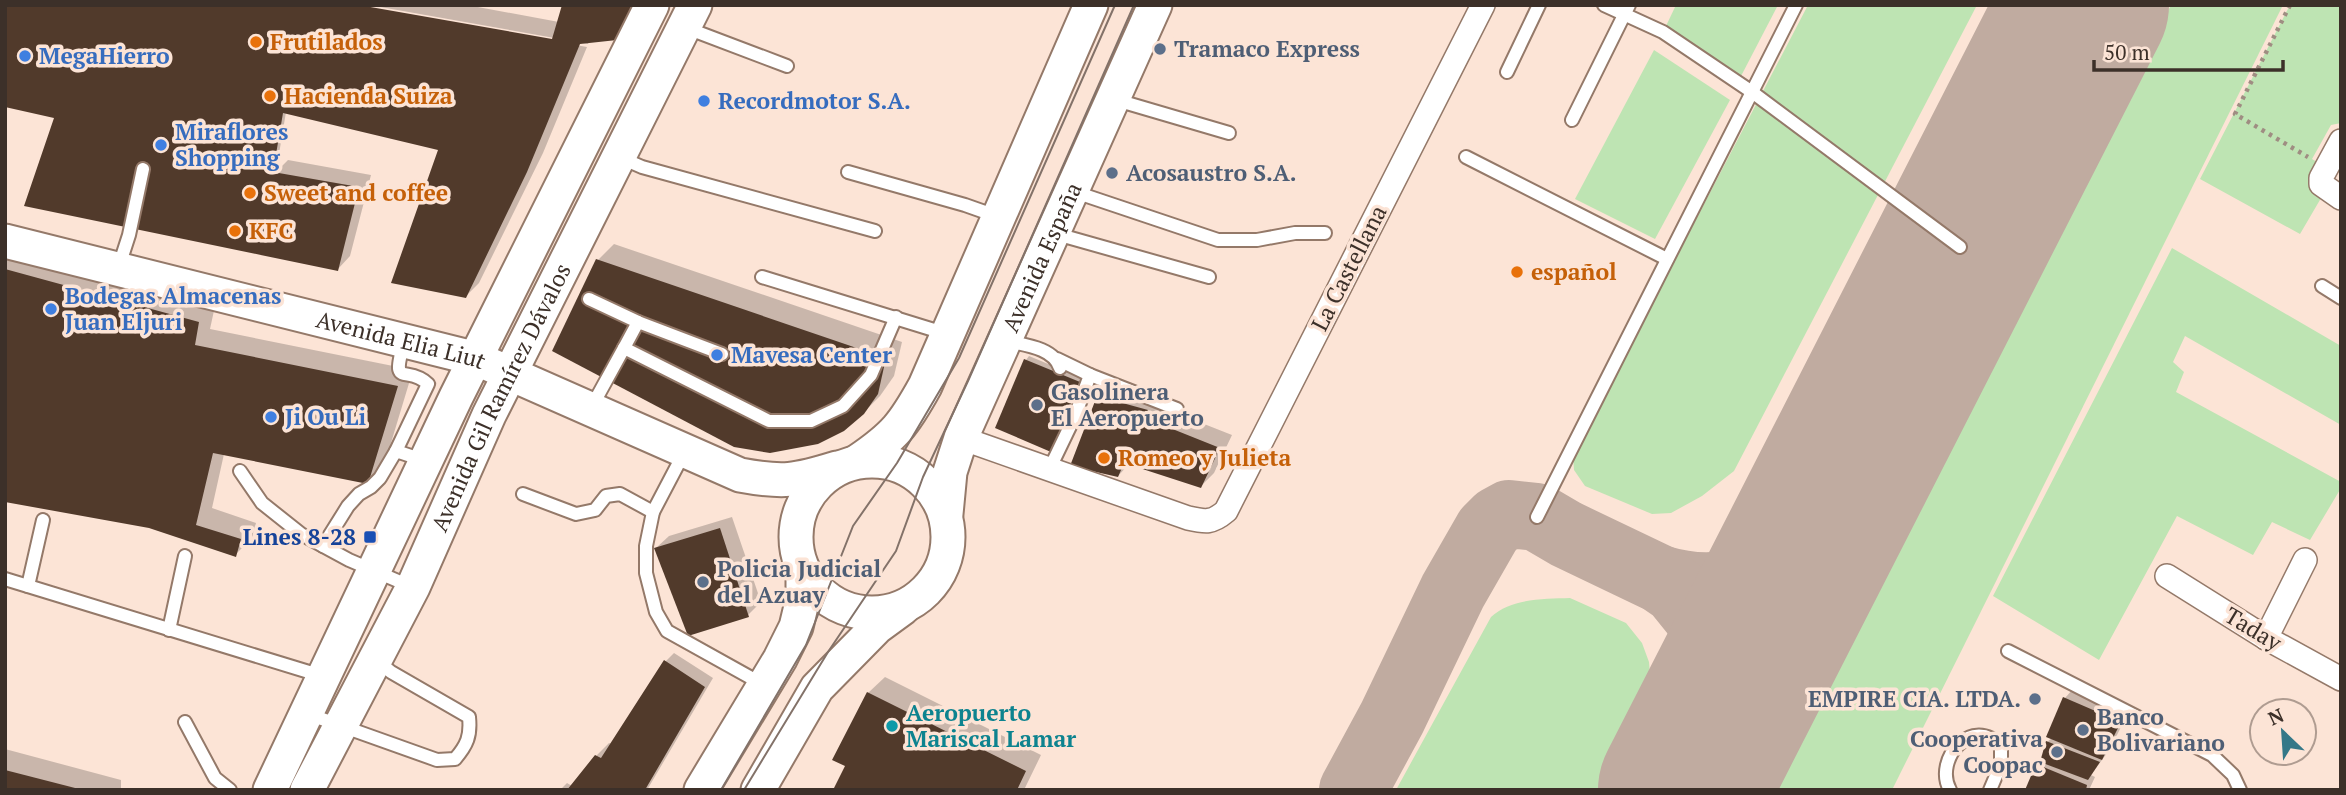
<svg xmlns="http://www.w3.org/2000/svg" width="2346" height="795" font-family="'PT Serif',serif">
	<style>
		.green { fill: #bee4b3 }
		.shadow { fill: #0003 }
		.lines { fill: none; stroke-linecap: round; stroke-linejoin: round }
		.taxiway { stroke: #c0aba0; stroke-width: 68 }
		.runway { stroke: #c0aba0; stroke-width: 170 }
		.building { fill: #513a2b }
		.lane-casing { stroke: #947969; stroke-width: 16 }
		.street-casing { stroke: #947969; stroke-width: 26 }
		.secondary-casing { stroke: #947969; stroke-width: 37 }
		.path { stroke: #9f8d82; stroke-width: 4.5; stroke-dasharray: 3.5 5; stroke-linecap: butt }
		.lane { stroke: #fff; stroke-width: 12 }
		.street { stroke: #fff; stroke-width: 23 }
		.secondary { stroke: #fff; stroke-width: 33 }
		.tram { stroke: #837269; stroke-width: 2 }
		.food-dot { fill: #e8710a; stroke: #fce4d6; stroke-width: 2.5 }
		.service-dot { fill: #5c6f8a; stroke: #fce4d6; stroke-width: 2.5 }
		.shop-dot { fill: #3f7fe0; stroke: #fce4d6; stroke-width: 2.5 }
		.transit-dot { fill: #1a4fb4; stroke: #fce4d6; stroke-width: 2.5 }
		.culture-dot { fill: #0f9aa8; stroke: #fce4d6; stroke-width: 2.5 }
		.labels { text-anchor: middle; stroke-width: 7; stroke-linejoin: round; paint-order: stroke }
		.food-label { font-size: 23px; font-weight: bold; fill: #c56008; stroke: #fce4d6; text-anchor: start }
		.service-label { font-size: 23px; font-weight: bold; fill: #4e5e75; stroke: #fce4d6; text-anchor: start }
		.shop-label { font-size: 23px; font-weight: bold; fill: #366cbe; stroke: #fce4d6; text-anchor: start }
		.street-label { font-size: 23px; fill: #3c3029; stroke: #fce4d6 }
		.transit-label { font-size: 23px; font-weight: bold; fill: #164399; stroke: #fce4d6; text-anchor: end }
		.culture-label { font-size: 23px; font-weight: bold; fill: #0d838f; stroke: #fce4d6; text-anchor: start }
	</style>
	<rect width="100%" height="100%" fill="#fce4d6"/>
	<!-- green -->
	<g class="green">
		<path d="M1676,5H1778L1740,78L1666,26Z"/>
		<path d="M1808,5H1977L1734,471L1702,496L1671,513L1652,514L1585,486L1574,470L1573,455Z"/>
		<path d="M2171,5H2283L1892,790H1768Z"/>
		<path d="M2290,5H2341V123L2331,125L2312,159L2322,165L2324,193L2300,234L2200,179Z"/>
		<path d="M1654,50L1730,100L1655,239L1575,199Z"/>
		<path d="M2172,248L2341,346V425L2185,336L2173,362L2184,372L2176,392L2341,482V488L2310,540L2272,522L2253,555L2177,516L2099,660L1993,596Z"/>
		<path d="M1570,598L1626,623L1642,643L1649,662L1652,698L1602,790H1396L1491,617C1511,598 1544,599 1570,598Z"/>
	</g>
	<!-- shadow -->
	<g class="shadow">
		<path d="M5,5H362V7L587,47L543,153L479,283L466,296L440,149L286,112L276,172L288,160L371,175L350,256L338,269Z"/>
		<path d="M369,5H467L559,22L589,41L588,44Z"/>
		<path d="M614,244L902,342L894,376L880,396L863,413L598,260Z"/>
		<path d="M5,248L215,306L210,329L413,370L384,466L367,483L224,454L212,508L256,523L252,538L235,555L149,527L5,501Z"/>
		<path d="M1029,356L1082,378L1054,446L1050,450L1026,360Z"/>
		<path d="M1111,384L1156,405L1232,435L1214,473L1201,486L1130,463L1118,476L1099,397Z"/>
		<path d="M732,517L761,602L748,615L656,548L669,536Z"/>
		<path d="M674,653L713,678L647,790H560L567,783L572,786L596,756L609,743L612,744L666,661Z"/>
		<path d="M885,677L1041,755L1024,790H835L847,765L868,693Z"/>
		<path d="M2073,689L2128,713L2110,749L2091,775L2095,777L2089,790H2027L2042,762L2047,742L2052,738L2049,736L2065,698Z"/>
		<path d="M5,749L121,780V790H5Z"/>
	</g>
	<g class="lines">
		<!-- taxiway -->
		<g class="taxiway">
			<path d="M1660,579C1737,602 1788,569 1828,505"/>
			<path d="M1353,790L1392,718L1453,591L1488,530L1498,520L1509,514L1537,517L1566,534L1660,579L1676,590L1697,616L1706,632L1715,654L1717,680L1715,709L1695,767"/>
		</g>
		<!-- runway -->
		<path class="runway" d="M1683,790L2084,5"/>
	</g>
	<!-- building -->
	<g class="building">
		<path d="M5,5H359L552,39L562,5H635L617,40L580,44L527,172L466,298L391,283L438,150L283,113L273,172L359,187L338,271L24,206L54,118L5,107Z"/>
		<path d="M596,259L886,358L878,394L864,414L844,431L818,444L770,453L734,447L552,351Z"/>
		<path d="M5,269L199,322L195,345L398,386L368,484L213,453L196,525L241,539L236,557L149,528L5,502Z"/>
		<path d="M1024,359L1080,382L1051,452L995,428Z"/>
		<path d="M1097,396L1148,410L1145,418L1220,448L1201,488L1124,463L1118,477L1070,466Z"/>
		<path d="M720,528L749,617L688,636L654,548Z"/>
		<path d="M664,660L705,687L645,790H567L595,755L601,758Z"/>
		<path d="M867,692L1026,771L1017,790H833L845,766L832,760Z"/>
		<path d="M2063,697L2121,722L2102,760L2046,737Z"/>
		<path d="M2046,741L2100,762L2088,780L2040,762Z"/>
		<path d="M2036,764L2087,785L2086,790H2025Z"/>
		<path d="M5,770L79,789V790H5Z"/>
	</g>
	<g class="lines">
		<defs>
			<g id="lane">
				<path d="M1604,5L1663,32L1752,92L1960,247"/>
				<path d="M684,27L787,66"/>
				<path d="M1507,72L1539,5"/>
				<path d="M1113,99L1229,133"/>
				<path d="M1572,120L1629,5"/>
				<path d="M619,157L642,167L875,231"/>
				<path d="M1466,157L1667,259"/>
				<path d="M848,172L965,205L999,217"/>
				<path d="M1072,191L1218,240H1257L1295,233H1325"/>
				<path d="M1053,233L1209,277"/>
				<path d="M118,269L129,235L143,169"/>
				<path d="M762,277L947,334"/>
				<path d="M2322,286L2341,298"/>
				<path d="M589,299L638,322L624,348"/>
				<path d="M638,322L722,354"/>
				<path d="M1007,341C1025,345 1054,348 1060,368"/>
				<path d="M1090,375L1177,409"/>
				<path d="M591,408L624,348L769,421H811L843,406L871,375L896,317"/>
				<path d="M396,451L428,384C407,364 390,390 404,343"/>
				<path d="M685,451L653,512L646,546V573L656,612L667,631L764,685"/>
				<path d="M1049,470L1075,416L1090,375L1057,359"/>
				<path d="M240,471L262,503L301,534L349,560L412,587"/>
				<path d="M523,494L576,514L595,510L606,496L620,494L653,512"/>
				<path d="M1537,517L1796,5"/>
				<path d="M323,546L348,506L359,494L371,487L380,478L396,451L423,460"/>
				<path d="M5,579L322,676"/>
				<path d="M28,586L43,520"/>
				<path d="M169,630L185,556"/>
				<path d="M2008,651L2212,755L2233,775L2240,790"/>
				<path d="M308,714L437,760L455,759C467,745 471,736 469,717L391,672L376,660"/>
				<path d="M185,722L215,778L230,790"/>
				<path d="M1950,790C1933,759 1973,714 2001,747V764L1990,790"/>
			</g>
			<g id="street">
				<path d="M2341,141L2321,178V184L2341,198"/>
				<path d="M961,438L1188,518C1206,522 1212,523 1226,511L1483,5"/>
				<path d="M2167,576L2266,638L2341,679"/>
				<path d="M2266,638L2305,560"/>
			</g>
			<g id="secondary">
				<path id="s1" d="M5,241L477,359L740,475C783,483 795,481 837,468"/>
				<circle cx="872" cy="537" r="76"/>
				<path d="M858,461C895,436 904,424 925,386L1091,5"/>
				<path id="s2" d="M946,514L950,472L961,438L1155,5"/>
				<path d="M270,790L456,397L652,5"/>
				<path id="s3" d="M307,790L413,587L489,415L695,5"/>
				<path d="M701,790L780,659L796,627L803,598V570"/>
				<path d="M758,790L817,688L877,627L903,608"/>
			</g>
		</defs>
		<!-- lane casing -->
		<use href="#lane" class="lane-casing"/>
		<!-- street casing -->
		<use href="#street" class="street-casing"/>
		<!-- secondary casing -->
		<use href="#secondary" class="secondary-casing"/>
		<!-- path -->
		<path class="path" d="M2290,5L2235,114L2308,157"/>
		<!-- lane -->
		<use href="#lane" class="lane"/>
		<!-- street -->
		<use href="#street" class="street"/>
		<!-- secondary -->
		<use href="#secondary" class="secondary"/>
		<!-- tram -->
		<g class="tram">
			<path d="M721,790L806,645L853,526L897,463L959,358L1115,5"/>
			<path d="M744,790L828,652L896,551L923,477L968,381L1134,5"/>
		</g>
	</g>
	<!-- markers -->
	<g class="food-dot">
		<circle cx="256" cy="42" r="7"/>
		<circle cx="270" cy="96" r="7"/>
		<circle cx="250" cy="193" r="7"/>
		<circle cx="235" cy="231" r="7"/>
		<circle cx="1517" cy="272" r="7"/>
		<circle cx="1104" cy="458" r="7"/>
	</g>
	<g class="service-dot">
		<circle cx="1160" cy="49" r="7"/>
		<circle cx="1112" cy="173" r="7"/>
		<circle cx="1037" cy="405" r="7"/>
		<circle cx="703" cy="582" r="7"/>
		<circle cx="2035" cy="699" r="7"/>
		<circle cx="2083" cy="730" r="7"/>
		<circle cx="2057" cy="752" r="7"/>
	</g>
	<g class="shop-dot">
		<circle cx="25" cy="56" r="7"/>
		<circle cx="704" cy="101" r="7"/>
		<circle cx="161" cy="145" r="7"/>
		<circle cx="51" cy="309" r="7"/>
		<circle cx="717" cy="355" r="7"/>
		<circle cx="271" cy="417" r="7"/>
	</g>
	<rect class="transit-dot" x="363" y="530" width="14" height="14" rx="3.5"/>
	<circle class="culture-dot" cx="892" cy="726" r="7"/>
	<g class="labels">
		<!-- food labels -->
		<g class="food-label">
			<text x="270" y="50">Frutilados</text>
			<text x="284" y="104">Hacienda Suiza</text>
			<text x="264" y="201">Sweet and coffee</text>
			<text x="249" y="239">KFC</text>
			<text x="1531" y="280">español</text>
			<text x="1118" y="466">Romeo y Julieta</text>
		</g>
		<!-- service labels -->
		<g class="service-label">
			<text x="1174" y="57">Tramaco Express</text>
			<text x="1126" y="181">Acosaustro S.A.</text>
			<text x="1051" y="400">Gasolinera<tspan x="1051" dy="26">El Aeropuerto</tspan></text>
			<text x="717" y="577">Policia Judicial<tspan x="717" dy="26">del Azuay</tspan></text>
			<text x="2021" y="707" text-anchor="end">EMPIRE CIA. LTDA.</text>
			<text x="2097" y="725">Banco<tspan x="2097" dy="26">Bolivariano</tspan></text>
			<text x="2043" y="747" text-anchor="end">Cooperativa<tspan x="2043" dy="26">Coopac</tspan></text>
		</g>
		<!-- shop labels -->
		<g class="shop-label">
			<text x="39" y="64">MegaHierro</text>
			<text x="718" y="109">Recordmotor S.A.</text>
			<text x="175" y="140">Miraflores<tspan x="175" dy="26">Shopping</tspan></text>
			<text x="65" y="304">Bodegas Almacenas<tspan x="65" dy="26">Juan Eljuri</tspan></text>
			<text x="731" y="363">Mavesa Center</text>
			<text x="285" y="425">Ji Ou Li</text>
		</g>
		<!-- street labels -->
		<g class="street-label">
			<text dy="8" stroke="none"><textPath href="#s2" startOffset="276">Avenida España</textPath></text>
			<text transform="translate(1349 268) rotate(-63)" y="8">La Castellana</text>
			<text dy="8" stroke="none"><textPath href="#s1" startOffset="408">Avenida Elia Liut</textPath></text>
			<text dy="8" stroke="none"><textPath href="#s3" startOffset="438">Avenida Gil Ramírez Dávalos</textPath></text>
			<text transform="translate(2253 629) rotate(31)" y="8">Taday</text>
		</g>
		<!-- transit labels -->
		<g class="transit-label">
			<text x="356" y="545">Lines 8-28</text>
		</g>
		<!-- culture labels -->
		<g class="culture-label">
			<text x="906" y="721">Aeropuerto<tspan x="906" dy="26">Mariscal Lamar</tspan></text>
		</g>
	</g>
	<!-- border -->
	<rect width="2346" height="795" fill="none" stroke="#3c3029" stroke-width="14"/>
	<!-- north arrow -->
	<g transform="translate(2283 732) rotate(335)"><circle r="33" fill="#fce4d6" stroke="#af9c91" stroke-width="2"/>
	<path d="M0-5L12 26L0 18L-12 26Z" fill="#347888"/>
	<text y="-10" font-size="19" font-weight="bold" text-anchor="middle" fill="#3c3029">N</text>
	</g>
	<!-- scale -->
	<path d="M2094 60v10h189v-10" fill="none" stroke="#3c3029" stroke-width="3.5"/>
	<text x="2104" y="60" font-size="21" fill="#3c3029" stroke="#fce4d6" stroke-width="5" paint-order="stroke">50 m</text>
</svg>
